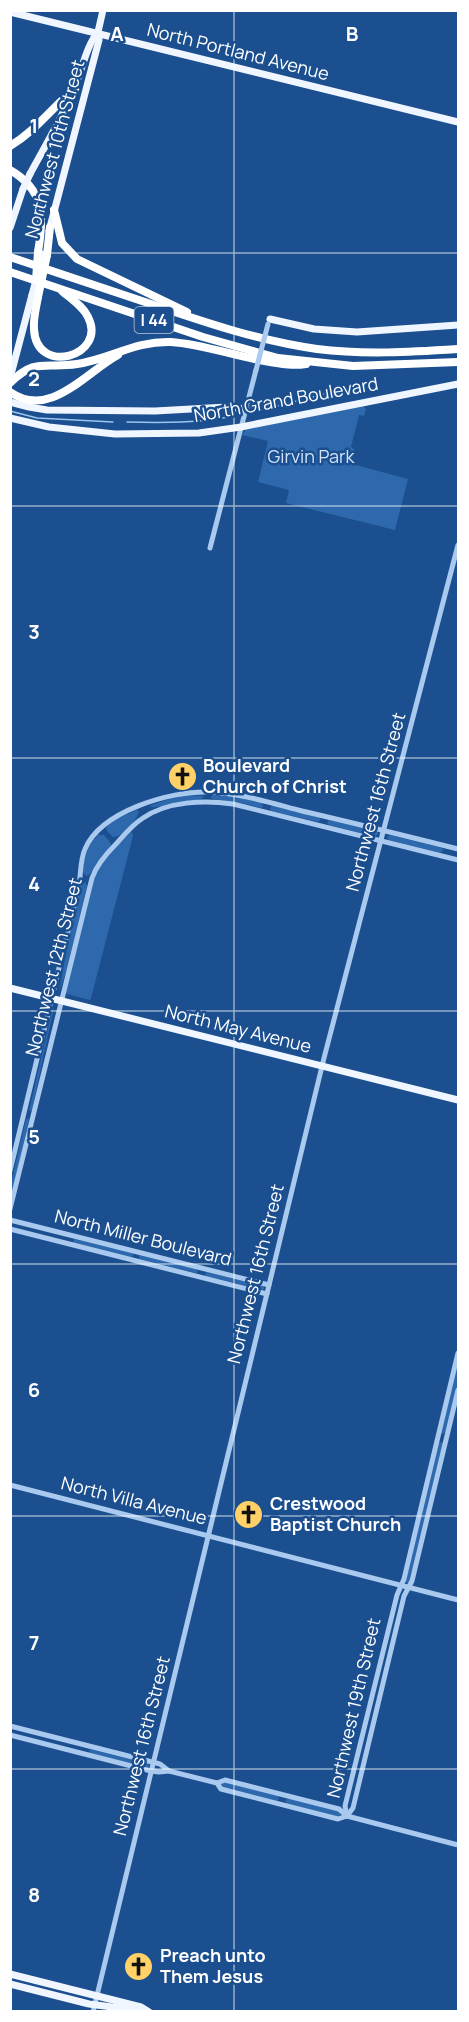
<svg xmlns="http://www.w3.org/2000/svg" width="469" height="2022" font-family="Manrope,sans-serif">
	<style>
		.green { fill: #2e69ad }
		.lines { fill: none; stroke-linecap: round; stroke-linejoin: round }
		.stream { stroke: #9cc4f0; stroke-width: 1.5 }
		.minor { stroke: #a9c9ee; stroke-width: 5 }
		.major { stroke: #f0f6ff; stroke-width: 7 }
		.highway { stroke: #fff; stroke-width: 8 }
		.minor-bridge { stroke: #a9c9ee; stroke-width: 5 }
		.major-bridge { stroke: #f0f6ff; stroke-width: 7 }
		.highway-bridge { stroke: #fff; stroke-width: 8 }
		.grid { fill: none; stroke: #fff; stroke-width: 1.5; stroke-opacity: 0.55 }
		.labels { text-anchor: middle; stroke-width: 5; stroke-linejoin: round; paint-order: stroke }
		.shield { fill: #1b4f8f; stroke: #bbcadd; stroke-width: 1.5 }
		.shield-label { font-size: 16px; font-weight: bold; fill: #fff }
		.street-label { font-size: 18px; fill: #fff; stroke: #1b4f8f }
		.park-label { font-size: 18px; fill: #cfe3fa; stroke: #1b4f8f }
		.poi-label { font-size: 18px; font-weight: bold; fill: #fff; stroke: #1b4f8f; text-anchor: start }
		.grid-label { font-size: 20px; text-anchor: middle; font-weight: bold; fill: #fff; stroke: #1b4f8f; stroke-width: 5; stroke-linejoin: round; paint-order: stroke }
	</style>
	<rect width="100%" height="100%" fill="#1b4f8f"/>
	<!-- green -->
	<g class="green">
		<path d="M363,406L366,409L364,416L359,415L351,447L355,450L352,464L408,479L395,530L286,503L289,490L258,482L268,441L242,435L246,429Z"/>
		<path d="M212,794L228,795L262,803L263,807L261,808L241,803L213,799L211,797Z"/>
		<path d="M189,795L204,796L201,799C188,800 158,810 149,806L166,800Z"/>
		<path d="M272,806L319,817L321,820L318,822L271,811L270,808Z"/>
		<path d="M137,810L139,812C136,821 123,837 113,837L107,831L106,827L116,819Z"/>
		<path d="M329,820L377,831L378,834L375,837L329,825L327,823Z"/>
		<path d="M132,832L133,836L91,998L90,1000L67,994L66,992L94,877L104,861L129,833Z"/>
		<path d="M98,835H104L110,842L111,845L89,875L86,876L83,872C84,857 87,846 98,835Z"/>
		<path d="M390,835L442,848L444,850L440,853L389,840L387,837Z"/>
		<path d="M85,882L87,886L68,967L59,992L68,942L82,884Z"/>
		<path d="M54,1007L32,1110L29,1111L52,1011Z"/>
		<path d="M28,1118L29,1120L11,1198V1183L26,1119Z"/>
		<path d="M74,1239L133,1253L134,1255L130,1258L73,1243Z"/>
		<path d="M139,1255L196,1269L198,1272L196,1273L139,1259Z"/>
		<path d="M206,1272L264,1286V1290L205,1276Z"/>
		<path d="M458,1360V1383L446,1432L443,1434L441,1433Z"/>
		<path d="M442,1442L443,1443L409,1583H407L405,1581L438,1443Z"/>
		<path d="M89,1749L149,1764L148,1768L90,1753Z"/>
		<path d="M224,1782L278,1796L279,1799L277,1801L222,1787L221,1784Z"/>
		<path d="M290,1798L338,1811L341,1815L338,1817L287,1804L285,1800Z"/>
	</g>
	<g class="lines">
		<!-- stream -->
		<g class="stream">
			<path d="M10,411L37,418L113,422"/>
			<path d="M258,411L359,385"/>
			<path d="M127,422C163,423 199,423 234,416"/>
		</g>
		<!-- minor -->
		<g class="minor">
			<path d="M210,548L256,370"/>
			<path d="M10,1171L79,885C81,874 80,860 85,849C101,811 170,791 208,792C240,793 271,803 302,811C354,823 406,836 458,849"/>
			<path d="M10,1209L92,878C97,864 106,854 116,844C124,835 132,825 143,818C168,801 204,800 233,804L458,860"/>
			<path d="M10,1220L269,1285"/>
			<path d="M10,1229L267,1294"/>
			<path d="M10,1485L458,1600"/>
			<path d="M10,1726L160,1764L169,1771L217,1783L221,1789L338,1819L347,1816"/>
			<path d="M10,1735L151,1771L159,1772L169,1771"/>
			<path d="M217,1783L225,1780L339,1809L347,1816L458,1845"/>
			<path d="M347,1816L345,1806L397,1595L404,1579L458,1353"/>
			<path d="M347,1816L353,1808L404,1596L412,1581L458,1390"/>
			<path d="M93,2012L324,1058L458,545"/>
		</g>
		<!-- major -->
		<g class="major">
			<path d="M10,12L458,122"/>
			<path d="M30,174C44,148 59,123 71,96C80,78 86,45 98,32"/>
			<path d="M10,228L23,189"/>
			<path d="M49,231L99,40L98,32L103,10"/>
			<path d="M270,319L314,329L357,332L458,325"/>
			<path d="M10,378L32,295"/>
			<path d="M10,402L29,407L47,410L155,411L227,407L246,409"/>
			<path d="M10,418L49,427L115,434L199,433L241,427L458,384"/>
			<path d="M10,988L458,1100"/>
			<path d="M10,1974L141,2007L149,2012"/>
			<path d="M10,1984L89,2004L143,2011"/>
		</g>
		<!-- highway -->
		<g class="highway">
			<path d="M10,146C37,130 52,107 75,89"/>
			<path d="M10,170C45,190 44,217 38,252"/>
			<path d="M54,210L62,243L77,259L187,312"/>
			<path d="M47,255L50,227"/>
			<path d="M10,257C58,273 106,289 154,305C207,323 260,341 317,349C364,355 411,352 458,349"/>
			<path d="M10,272L203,337L278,358L353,366L458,362"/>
			<path d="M38,297C36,308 33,319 34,329C36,377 108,356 88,317C83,306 71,299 62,291"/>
			<path d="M10,383C36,357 45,369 77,364C111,359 134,341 171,342C202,344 238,357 270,362C282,364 293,366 306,364"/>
			<path d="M10,392C50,420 86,372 118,355"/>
		</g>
		<!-- minor-bridge -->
		<path class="minor-bridge" d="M256,370L268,324"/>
		<!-- major-bridge -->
		<g class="major-bridge">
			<path d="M23,189L30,174"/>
			<path d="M32,295L43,254"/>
		</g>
		<!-- highway-bridge -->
		<g class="highway-bridge">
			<path d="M36,280L38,252"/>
			<path d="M38,297L47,255"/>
		</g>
	</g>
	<!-- grid -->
	<path class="grid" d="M234,10V2012M10,253H458M10,506H458M10,758H458M10,1011H458M10,1264H458M10,1516H458M10,1769H458"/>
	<!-- icons -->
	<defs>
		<symbol id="church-disc" viewBox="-11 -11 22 22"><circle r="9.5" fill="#ffd166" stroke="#1b4f8f"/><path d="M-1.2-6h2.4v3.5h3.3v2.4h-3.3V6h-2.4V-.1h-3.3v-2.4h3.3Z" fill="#111"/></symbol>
	</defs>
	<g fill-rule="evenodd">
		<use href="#church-disc" x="166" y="760" width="33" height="33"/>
		<use href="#church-disc" x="232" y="1498" width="33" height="33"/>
		<use href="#church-disc" x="122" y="1950" width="33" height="33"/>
	</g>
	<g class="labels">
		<!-- shield labels -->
		<rect class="shield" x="134.5" y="307" width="39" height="26" rx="4.5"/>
		<g class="shield-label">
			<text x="154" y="326">I 44</text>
		</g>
		<!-- street labels -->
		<g class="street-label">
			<text transform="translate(238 52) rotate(14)" y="6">North Portland Avenue</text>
			<text transform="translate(55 149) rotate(-75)" y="6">Northwest 10th Street</text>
			<text transform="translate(286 400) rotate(-10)" y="6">North Grand Boulevard</text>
			<text transform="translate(376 802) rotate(-75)" y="6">Northwest 16th Street</text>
			<text transform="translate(54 967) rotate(-76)" y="6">Northwest 12th Street</text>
			<text transform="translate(238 1029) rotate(14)" y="6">North May Avenue</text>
			<text transform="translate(143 1238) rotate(14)" y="6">North Miller Boulevard</text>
			<text transform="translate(256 1274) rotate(-76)" y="6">Northwest 16th Street</text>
			<text transform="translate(134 1501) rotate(14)" y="6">North Villa Avenue</text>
			<text transform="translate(354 1708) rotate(-77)" y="6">Northwest 19th Street</text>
			<text transform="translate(142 1746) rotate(-76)" y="6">Northwest 16th Street</text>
		</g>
		<!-- park labels -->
		<g class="park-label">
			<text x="311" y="463">Girvin Park</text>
		</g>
		<!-- poi labels -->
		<g class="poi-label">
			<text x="203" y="772">Boulevard<tspan x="203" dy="21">Church of Christ</tspan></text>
			<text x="270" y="1510">Crestwood<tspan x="270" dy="21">Baptist Church</tspan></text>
			<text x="160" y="1962">Preach unto<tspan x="160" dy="21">Them Jesus</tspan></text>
		</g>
	</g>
	<g class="grid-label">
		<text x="117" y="41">A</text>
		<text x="352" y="41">B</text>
		<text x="34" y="133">1</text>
		<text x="34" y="386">2</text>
		<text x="34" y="639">3</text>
		<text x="34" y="891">4</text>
		<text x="34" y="1144">5</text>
		<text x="34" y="1397">6</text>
		<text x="34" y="1650">7</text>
		<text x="34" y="1902">8</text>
	</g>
	<!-- border -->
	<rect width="469" height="2022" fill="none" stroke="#ffffff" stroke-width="24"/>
</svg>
